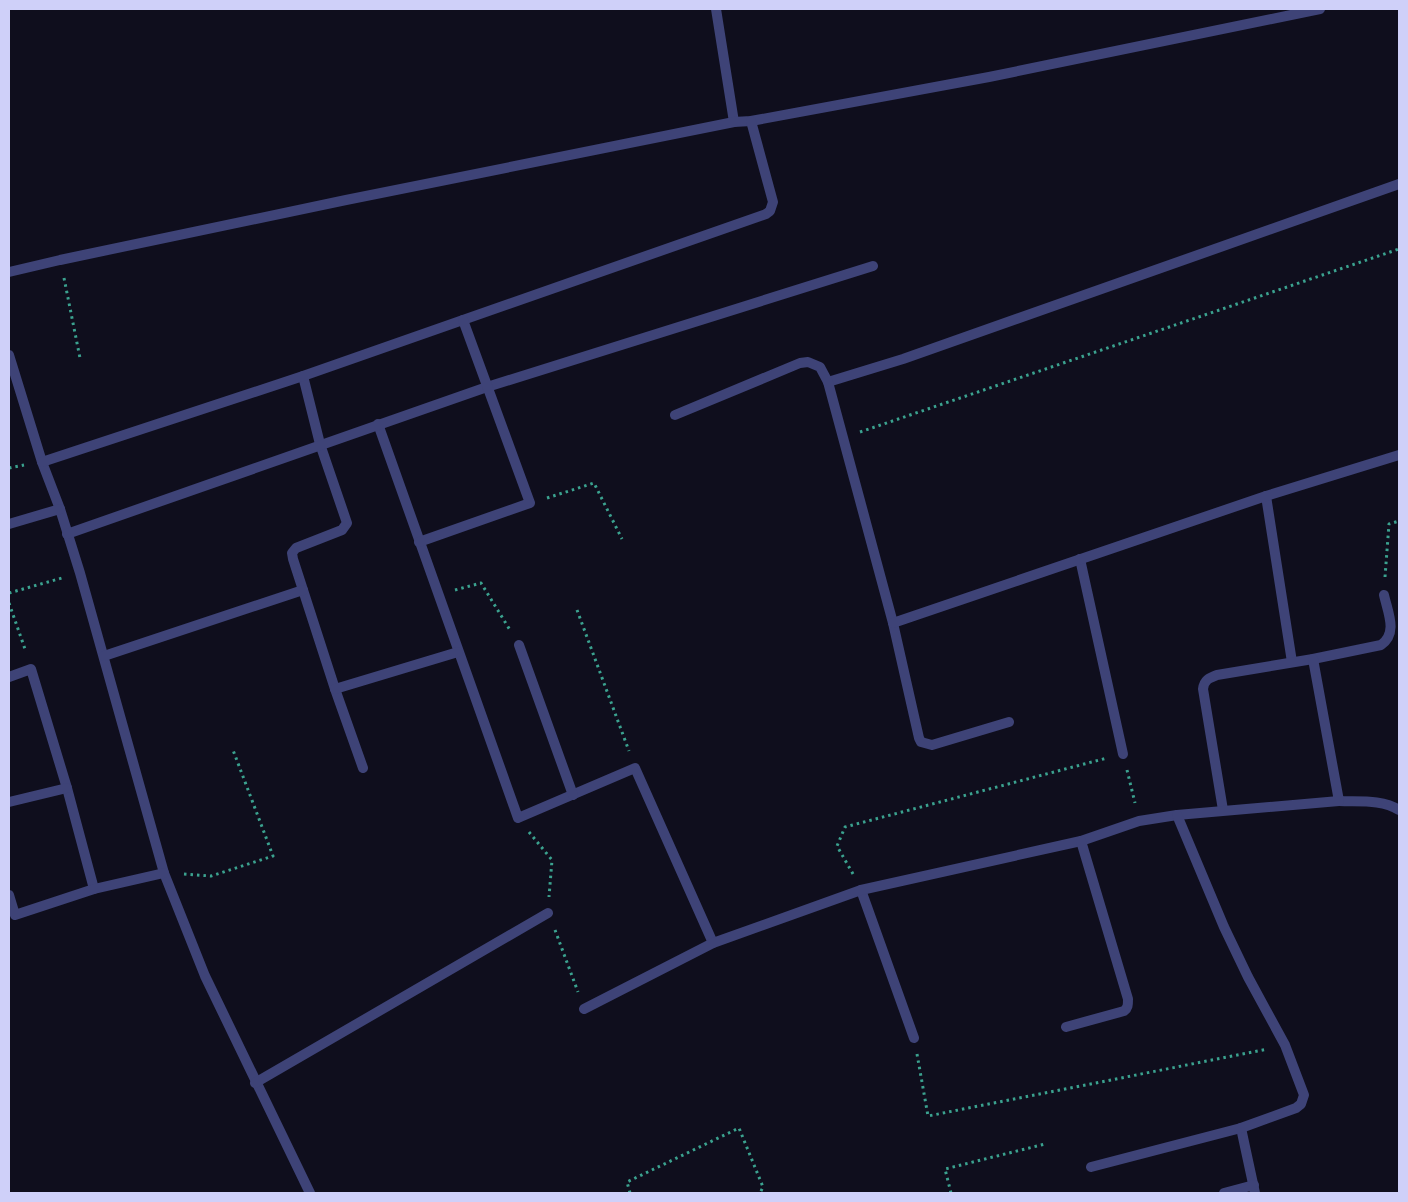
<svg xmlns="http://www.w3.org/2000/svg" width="1408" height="1202" font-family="'Fira Sans Condensed',sans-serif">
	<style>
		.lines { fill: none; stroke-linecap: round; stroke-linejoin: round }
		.path { stroke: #3ba28f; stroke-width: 3; stroke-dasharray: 2.5 4; stroke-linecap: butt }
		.street { stroke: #3e4377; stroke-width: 10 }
	</style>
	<rect width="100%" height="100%" fill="#0f0e1d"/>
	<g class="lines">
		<!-- path -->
		<g class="path">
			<path d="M64,278L80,358"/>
			<path d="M860,432L1399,249"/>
			<path d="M9,468L24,465"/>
			<path d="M547,498L594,483L622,539"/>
			<path d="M1385,577L1389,524L1399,521"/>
			<path d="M455,590L481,583L510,630"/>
			<path d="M9,593L62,578"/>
			<path d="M9,603L26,652"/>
			<path d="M577,610L629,751"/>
			<path d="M1127,770L1135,803"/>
			<path d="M529,832L552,860L549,897"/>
			<path d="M184,874L211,876L273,856L233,750"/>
			<path d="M853,874L837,846L845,827L1107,758"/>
			<path d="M555,930L578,992"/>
			<path d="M917,1054L928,1116L1268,1049"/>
			<path d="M630,1193L627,1182L739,1128L763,1187L760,1193"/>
			<path d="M951,1193L945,1169L1045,1144"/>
		</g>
		<!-- street -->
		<g class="street">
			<path d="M716,9L734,122"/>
			<path d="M9,272L60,260L346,200L734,122L751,121L989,77L1320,9"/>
			<path d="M9,355L42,462L60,509L80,573L164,873L205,976L310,1193"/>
			<path d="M303,376L320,444L347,523L342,530L296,548L292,553L293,559L335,689L363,768"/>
			<path d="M828,382L903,359L1399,184"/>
			<path d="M675,415L800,363L808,362L820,367L828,382L893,623L919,738L921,742L932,745L1009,722"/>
			<path d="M378,424L518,818L635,768L713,943"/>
			<path d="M42,462L303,376L766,214L770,211L773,202L751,121"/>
			<path d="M1266,496L1292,662"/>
			<path d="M9,524L60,509"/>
			<path d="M67,534L487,387L873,266"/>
			<path d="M419,542L530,503L463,320"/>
			<path d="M1080,559L1123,754"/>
			<path d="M893,623L1266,496L1399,455"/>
			<path d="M519,645L573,795"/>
			<path d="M104,656L303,590"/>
			<path d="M9,677L31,669L67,788L94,889"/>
			<path d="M335,689L458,652"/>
			<path d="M1339,801C1358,802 1382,799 1399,810"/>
			<path d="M9,802L67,788"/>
			<path d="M1223,810L1203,689C1204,680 1209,678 1217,675L1313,659L1381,645C1398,633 1388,613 1384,595"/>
			<path d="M861,890L914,1038"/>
			<path d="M9,895L15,915L94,889L164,873"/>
			<path d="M584,1009L713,943L861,890L1081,841L1139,821L1177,815L1339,801L1313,659"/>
			<path d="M1066,1027L1124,1011C1128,1008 1128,1005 1128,999L1081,841"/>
			<path d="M255,1083L548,913"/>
			<path d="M1241,1128L1255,1193"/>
			<path d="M1091,1167L1241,1128L1296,1108L1301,1104L1304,1095L1285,1045L1248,977L1224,927L1177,815"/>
			<path d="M1224,1193L1254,1185"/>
		</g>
	</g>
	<!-- border -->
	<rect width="1408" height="1202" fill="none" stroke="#cfd0f9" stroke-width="20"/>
</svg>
